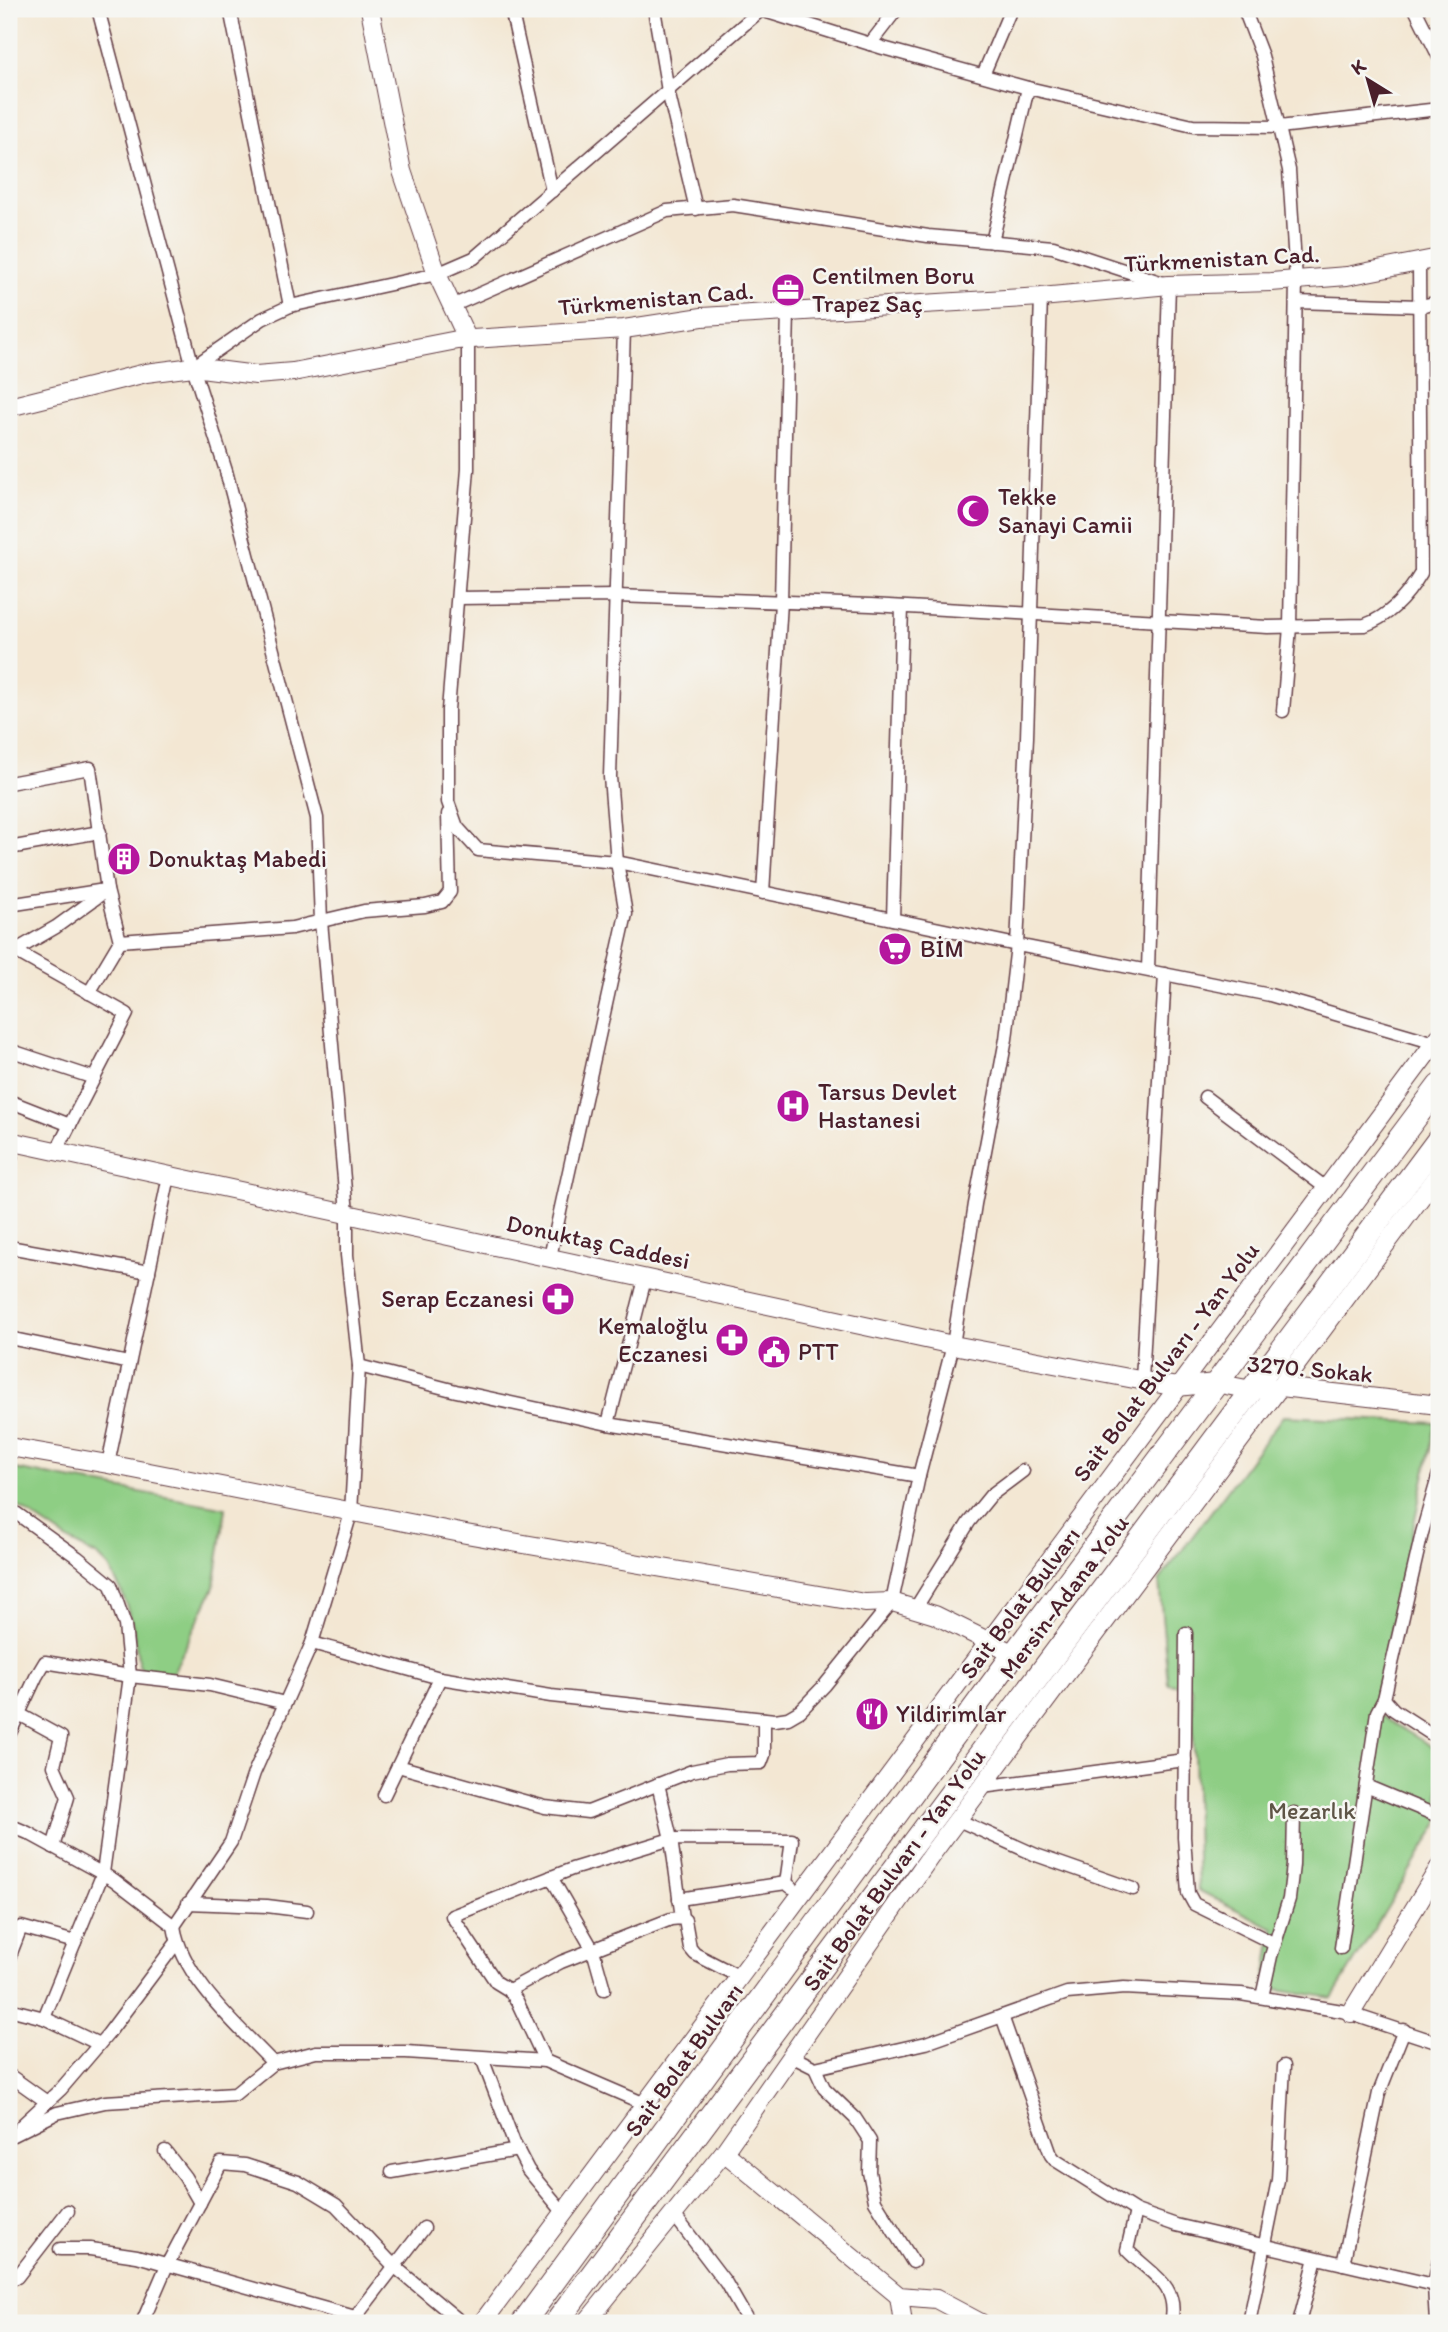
<svg xmlns="http://www.w3.org/2000/svg" width="1448" height="2332" font-family="Itim,sans-serif">
	<style>
		.green { fill: #8ece84; stroke: #6c7658; stroke-width: 2 }
		.lines { fill: none; stroke-linecap: round; stroke-linejoin: round }
		.street-casing { stroke: #633d44; stroke-width: 15 }
		.secondary-casing { stroke: #633d44; stroke-width: 20 }
		.highway-casing { stroke: #633d44; stroke-width: 25 }
		.street { stroke: #fff; stroke-width: 12 }
		.secondary { stroke: #fff; stroke-width: 18 }
		.highway { stroke: #fff; stroke-width: 23 }
		.labels { text-anchor: middle; stroke-width: 5; stroke-linejoin: round; paint-order: stroke }
		.street-label { font-size: 24px; fill: #4a1f2b; stroke: #f6f6f2 }
		.poi-label { font-size: 24px; fill: #4a1f2b; stroke: #f6f6f2; text-anchor: start }
		.park-label { font-size: 24px; fill: #5e5446; stroke: #f6f6f2 }
	</style>
	<rect width="100%" height="100%" fill="#f6f6f2"/>
	<filter id="ink" filterUnits="userSpaceOnUse"><feTurbulence type="fractalNoise" baseFrequency=".0143" numOctaves="2"/><feDisplacementMap in="SourceGraphic" scale="14" xChannelSelector="R" yChannelSelector="G"/><feConvolveMatrix kernelMatrix="1 2 1 2 8 2 1 2 1" color-interpolation-filters="sRGB"/></filter>
	<filter id="wash" filterUnits="userSpaceOnUse"><feTurbulence type="fractalNoise" baseFrequency=".00686" numOctaves="4" result="noise"/><feDisplacementMap in="SourceGraphic" scale="28" xChannelSelector="R" yChannelSelector="G"/><feGaussianBlur stdDeviation="1.57" result="paint"/><feColorMatrix in="noise" values="0 0 0 0 0 0 0 0 0 0 0 0 0 0 0 0 0 1.4 0 .05"/><feComposite in="paint" operator="in"/></filter>
	<g filter="url(#wash)">
		<rect width="100%" height="100%" fill="#f3e7d3"/>
		<!-- green -->
		<g class="green">
			<path d="M1432,1274H1439V1372H1438Z"/>
			<path d="M1283,1416L1436,1423L1373,1711L1439,1751V1823L1332,1998L1264,1987L1273,1928L1198,1890L1192,1687L1168,1684L1159,1581Z"/>
			<path d="M9,1468L226,1508L214,1587L172,1675L143,1670L139,1665L133,1627L123,1595L109,1567L98,1556L71,1542L9,1500Z"/>
		</g>
	</g>
	<g filter="url(#ink)">
		<g class="lines">
			<defs>
				<g id="street">
					<path d="M98,9L193,367L226,471L317,818L321,921L347,1213V1255L359,1366L351,1513L312,1643L254,1773L231,1842L174,1926"/>
					<path d="M230,9L290,306"/>
					<path d="M511,9L552,191"/>
					<path d="M654,9L668,91L696,209"/>
					<path d="M1244,9L1262,56L1289,170L1296,280L1290,627L1283,711"/>
					<path d="M1415,9L1439,57"/>
					<path d="M761,10L883,48L1028,88L1193,126L1279,127L1439,109"/>
					<path d="M870,44L897,9"/>
					<path d="M983,75L1011,9"/>
					<path d="M992,242L1028,88"/>
					<path d="M1296,302L1420,306L1439,302"/>
					<path d="M452,306L667,211L733,205L928,236L1053,247L1169,285L1148,970"/>
					<path d="M468,340V469L448,710V802L457,827L478,850L617,862L1017,945L1270,995L1435,1043"/>
					<path d="M193,367L262,319L290,306L437,274L474,258L762,9"/>
					<path d="M458,598L616,596L871,605L1268,627L1365,625C1390,616 1408,595 1421,573L1419,262"/>
					<path d="M9,783L90,768L107,890L120,941L292,928L364,911L425,906L442,902L450,892L448,814"/>
					<path d="M9,848L100,832"/>
					<path d="M763,893L781,602L788,312"/>
					<path d="M9,905L105,890"/>
					<path d="M893,919L902,607"/>
					<path d="M15,951L127,1014L56,1152"/>
					<path d="M11,953L56,927L107,890"/>
					<path d="M89,993L120,941"/>
					<path d="M9,1050L94,1078"/>
					<path d="M1205,1097L1326,1188"/>
					<path d="M9,1101L70,1125"/>
					<path d="M9,1167L14,1143"/>
					<path d="M9,1247L149,1272"/>
					<path d="M550,1257L626,914L617,862L610,777L624,329"/>
					<path d="M9,1338L129,1363"/>
					<path d="M359,1366L456,1391L608,1424L919,1476"/>
					<path d="M1142,1380L1165,974"/>
					<path d="M608,1424L645,1279"/>
					<path d="M108,1464L169,1176"/>
					<path d="M9,1508L77,1557L111,1585L125,1625L130,1676L103,1873L44,2018"/>
					<path d="M915,1609L969,1522L991,1495L1023,1471"/>
					<path d="M1186,1633L1184,1837L1188,1893L1194,1904L1275,1944"/>
					<path d="M312,1643L440,1678L551,1696L775,1720L788,1718L800,1711L825,1685L892,1602L919,1476L953,1345L975,1204L1006,1039L1017,945L1027,737L1041,297"/>
					<path d="M1384,1699L1394,1710L1439,1739"/>
					<path d="M19,1714L61,1737L54,1766L68,1797L53,1847"/>
					<path d="M9,1735L36,1677L45,1662L130,1676L210,1685L285,1703"/>
					<path d="M398,1766L545,1807L588,1812L692,1771L727,1764L761,1763L764,1755V1719"/>
					<path d="M658,1784L671,1839L682,1918"/>
					<path d="M1366,1786L1433,1814"/>
					<path d="M982,1787L1185,1760"/>
					<path d="M384,1795L440,1678"/>
					<path d="M958,1820L1036,1855L1133,1889"/>
					<path d="M9,1825L28,1833L114,1880L174,1926C182,1978 238,2026 273,2063"/>
					<path d="M551,1877L593,1950L604,1989"/>
					<path d="M679,1899L786,1883L791,1887"/>
					<path d="M188,1903L267,1906L307,1911"/>
					<path d="M1341,1948L1377,1712L1384,1699L1422,1533L1439,1474"/>
					<path d="M9,1958L21,1927L75,1942"/>
					<path d="M509,1990L561,1962L671,1919L682,1918L685,1920L690,1948L695,1954L740,1977"/>
					<path d="M1262,1997L1271,1956L1289,1899L1293,1865L1294,1813"/>
					<path d="M9,2009L44,2018L99,2044"/>
					<path d="M1002,2016L1051,2155L1055,2160L1136,2211L1176,2225L1434,2285"/>
					<path d="M791,2056L815,2068L926,2043L1067,1993L1124,1988L1241,1994L1342,2011L1439,2043"/>
					<path d="M482,2058L514,2143L528,2170L564,2213"/>
					<path d="M545,2061L517,2001L509,1990L496,1982L452,1916L572,1869L671,1839L792,1840L786,1883"/>
					<path d="M815,2068L824,2088L855,2118L870,2141L869,2172L875,2201L913,2262"/>
					<path d="M9,2075L47,2102"/>
					<path d="M21,2126L61,2089L108,2034L177,1942"/>
					<path d="M9,2137L57,2113L105,2102L235,2094L273,2063L316,2052H406L545,2061L645,2104"/>
					<path d="M165,2151L185,2177L200,2203"/>
					<path d="M392,2172L518,2150"/>
					<path d="M1136,2211L1127,2250C1150,2274 1180,2284 1171,2323"/>
					<path d="M675,2216L726,2283L749,2323"/>
					<path d="M60,2249H90L137,2256L355,2317"/>
					<path d="M1343,2264L1379,2093L1404,2030"/>
					<path d="M9,2280L17,2277L68,2211"/>
					<path d="M142,2323L167,2265L221,2163L245,2165L298,2182L336,2205L394,2266L462,2323"/>
					<path d="M351,2323L424,2228"/>
					<path d="M1249,2323L1278,2180L1284,2066"/>
					<path d="M1299,2323L1316,2258"/>
					<path d="M1436,2323L1434,2285L1439,2260"/>
				</g>
				<g id="secondary">
					<path d="M370,9L402,171L437,274L468,340"/>
					<path d="M9,407L146,373L193,367L256,375L293,372L457,340L624,329L702,317L1041,297L1169,285L1271,282L1347,276L1439,258"/>
					<path d="M9,1141L953,1345L1177,1387L1215,1383L1252,1390L1281,1387L1439,1405"/>
					<path d="M9,1447L108,1464L466,1534L865,1603L892,1602L935,1615L1014,1654"/>
					<path d="M1351,2013L1439,1868"/>
					<path d="M724,2152L899,2296L936,2299L981,2323"/>
					<path d="M899,2296L903,2323"/>
					<path d="M482,2323L1439,1037"/>
					<path d="M586,2323L724,2152L934,1851L1439,1173"/>
				</g>
				<g id="highway">
					<path d="M523,2323L1014,1654L1439,1086"/>
					<path d="M556,2323L1439,1139"/>
				</g>
			</defs>
			<!-- street casing -->
			<use href="#street" class="street-casing"/>
			<!-- secondary casing -->
			<use href="#secondary" class="secondary-casing"/>
			<!-- highway casing -->
			<use href="#highway" class="highway-casing"/>
			<!-- street -->
			<use href="#street" class="street"/>
			<!-- secondary -->
			<use href="#secondary" class="secondary"/>
			<!-- highway -->
			<use href="#highway" class="highway"/>
		</g>
	</g>
	<!-- icons -->
	<defs>
		<symbol id="office-disc" viewBox="-11 -11 22 22"><circle r="9.5" fill="#b5179e" stroke="#f6f6f2"/><path d="M-6-3h4V-5.5h4V-3h4V5H-6ZM-1-4.5V-3h2v-1.5ZM-6 0V1H6V0Z" fill="#fff"/></symbol>
		<symbol id="mosque-disc" viewBox="-11 -11 22 22"><circle r="9.5" fill="#b5179e" stroke="#f6f6f2"/><path d="M3.5-4.9A6 6 0 1 0 3.5 4.9A5 5 0 1 1 3.5-4.9Z" fill="#fff"/></symbol>
		<symbol id="building-disc" viewBox="-11 -11 22 22"><circle r="9.5" fill="#b5179e" stroke="#f6f6f2"/><path d="M-4-6H4V6H1V3H-1V6H-4ZM-2.5-4.3h1.7v1.8h-1.7ZM.8-4.3h1.7v1.8H.8ZM-2.5-1h1.7V.8h-1.7ZM.8-1h1.7V.8H.8Z" fill="#fff"/></symbol>
		<symbol id="supermarket-disc" viewBox="-11 -11 22 22"><circle r="9.5" fill="#b5179e" stroke="#f6f6f2"/><path d="M-6-5.5h2.5l.6 2H6L4.5 2H-2.5L-4.4-4H-6ZM-1.5 3.2a1.3 1.3 0 1 0 .1 0ZM3 3.2a1.3 1.3 0 1 0 .1 0Z" fill="#fff"/></symbol>
		<symbol id="hospital-disc" viewBox="-11 -11 22 22"><circle r="9.5" fill="#b5179e" stroke="#f6f6f2"/><path d="M-5-5h3v3.5h4V-5h3V5h-3V1.5h-4V5h-3Z" fill="#fff"/></symbol>
		<symbol id="pharmacy-disc" viewBox="-11 -11 22 22"><circle r="9.5" fill="#b5179e" stroke="#f6f6f2"/><path d="M-2-6h4v4h4v4h-4v4h-4v-4h-4v-4h4Z" fill="#fff"/></symbol>
		<symbol id="civic-disc" viewBox="-11 -11 22 22"><circle r="9.5" fill="#b5179e" stroke="#f6f6f2"/><path d="M-.6-6.5H3V-4.5H.6V-3L4-1V1h2V6H-6V1h2V-1L-.6-3ZM-1.2 2.5V6h2.4V2.5Z" fill="#fff"/></symbol>
		<symbol id="restaurant-disc" viewBox="-11 -11 22 22"><circle r="9.5" fill="#b5179e" stroke="#f6f6f2"/><path d="M-5-6h1v4h1v-4h1v4h1v-4h1v5L-1.5 .5V6h-2V.5L-5-1ZM5-6V6H3V1.5H1.5Q1.5-4 5-6Z" fill="#fff"/></symbol>
	</defs>
	<g fill-rule="evenodd">
		<use href="#office-disc" x="769" y="271" width="38" height="38"/>
		<use href="#mosque-disc" x="954" y="492" width="38" height="38"/>
		<use href="#building-disc" x="105" y="840" width="38" height="38"/>
		<use href="#supermarket-disc" x="876" y="930" width="38" height="38"/>
		<use href="#hospital-disc" x="774" y="1087" width="38" height="38"/>
		<use href="#pharmacy-disc" x="539" y="1280" width="38" height="38"/>
		<use href="#pharmacy-disc" x="713" y="1321" width="38" height="38"/>
		<use href="#civic-disc" x="755" y="1333" width="38" height="38"/>
		<use href="#restaurant-disc" x="853" y="1695" width="38" height="38"/>
	</g>
	<g class="labels">
		<!-- street labels -->
		<g class="street-label">
			<text transform="translate(1222 259) rotate(-3)" y="8">Türkmenistan Cad.</text>
			<text transform="translate(656 299) rotate(-5)" y="8">Türkmenistan Cad.</text>
			<text transform="translate(598 1242) rotate(12)" y="8">Donuktaş Caddesi</text>
			<text transform="translate(1166 1362) rotate(-53)" y="8">Sait Bolat Bulvarı - Yan Yolu</text>
			<text transform="translate(1310 1369) rotate(5)" y="8">3270. Sokak</text>
			<text transform="translate(1064 1597) rotate(-53)" y="8">Mersin-Adana Yolu</text>
			<text transform="translate(1020 1603) rotate(-53)" y="8">Sait Bolat Bulvarı</text>
			<text transform="translate(894 1870) rotate(-54)" y="8">Sait Bolat Bulvarı - Yan Yolu</text>
			<text transform="translate(684 2060) rotate(-54)" y="8">Sait Bolat Bulvarı</text>
		</g>
		<!-- poi labels -->
		<g class="poi-label">
			<text x="812" y="284">Centilmen Boru<tspan x="812" dy="28">Trapez Saç</tspan></text>
			<text x="998" y="505">Tekke<tspan x="998" dy="28">Sanayi Camii</tspan></text>
			<text x="148" y="867">Donuktaş Mabedi</text>
			<text x="920" y="957">BİM</text>
			<text x="818" y="1100">Tarsus Devlet<tspan x="818" dy="28">Hastanesi</tspan></text>
			<text x="534" y="1307" text-anchor="end">Serap Eczanesi</text>
			<text x="708" y="1334" text-anchor="end">Kemaloğlu<tspan x="708" dy="28">Eczanesi</tspan></text>
			<text x="798" y="1360">PTT</text>
			<text x="896" y="1722">Yildirimlar</text>
		</g>
		<!-- park labels -->
		<g class="park-label">
			<text x="1312" y="1819">Mezarlık</text>
		</g>
	</g>
	<!-- margin -->
	<rect width="1448" height="2332" fill="none" stroke="#f6f6f2" stroke-width="35"/>
	<!-- north arrow -->
	<g transform="translate(1368 80) rotate(323)" stroke="#f6f6f2" stroke-width="5" paint-order="stroke">
	<path d="M0-5L12 26L0 18L-12 26Z" fill="#4a1f2b"/>
	<text y="-10" font-size="19" font-weight="bold" text-anchor="middle" fill="#4a1f2b">K</text>
	</g>
</svg>
